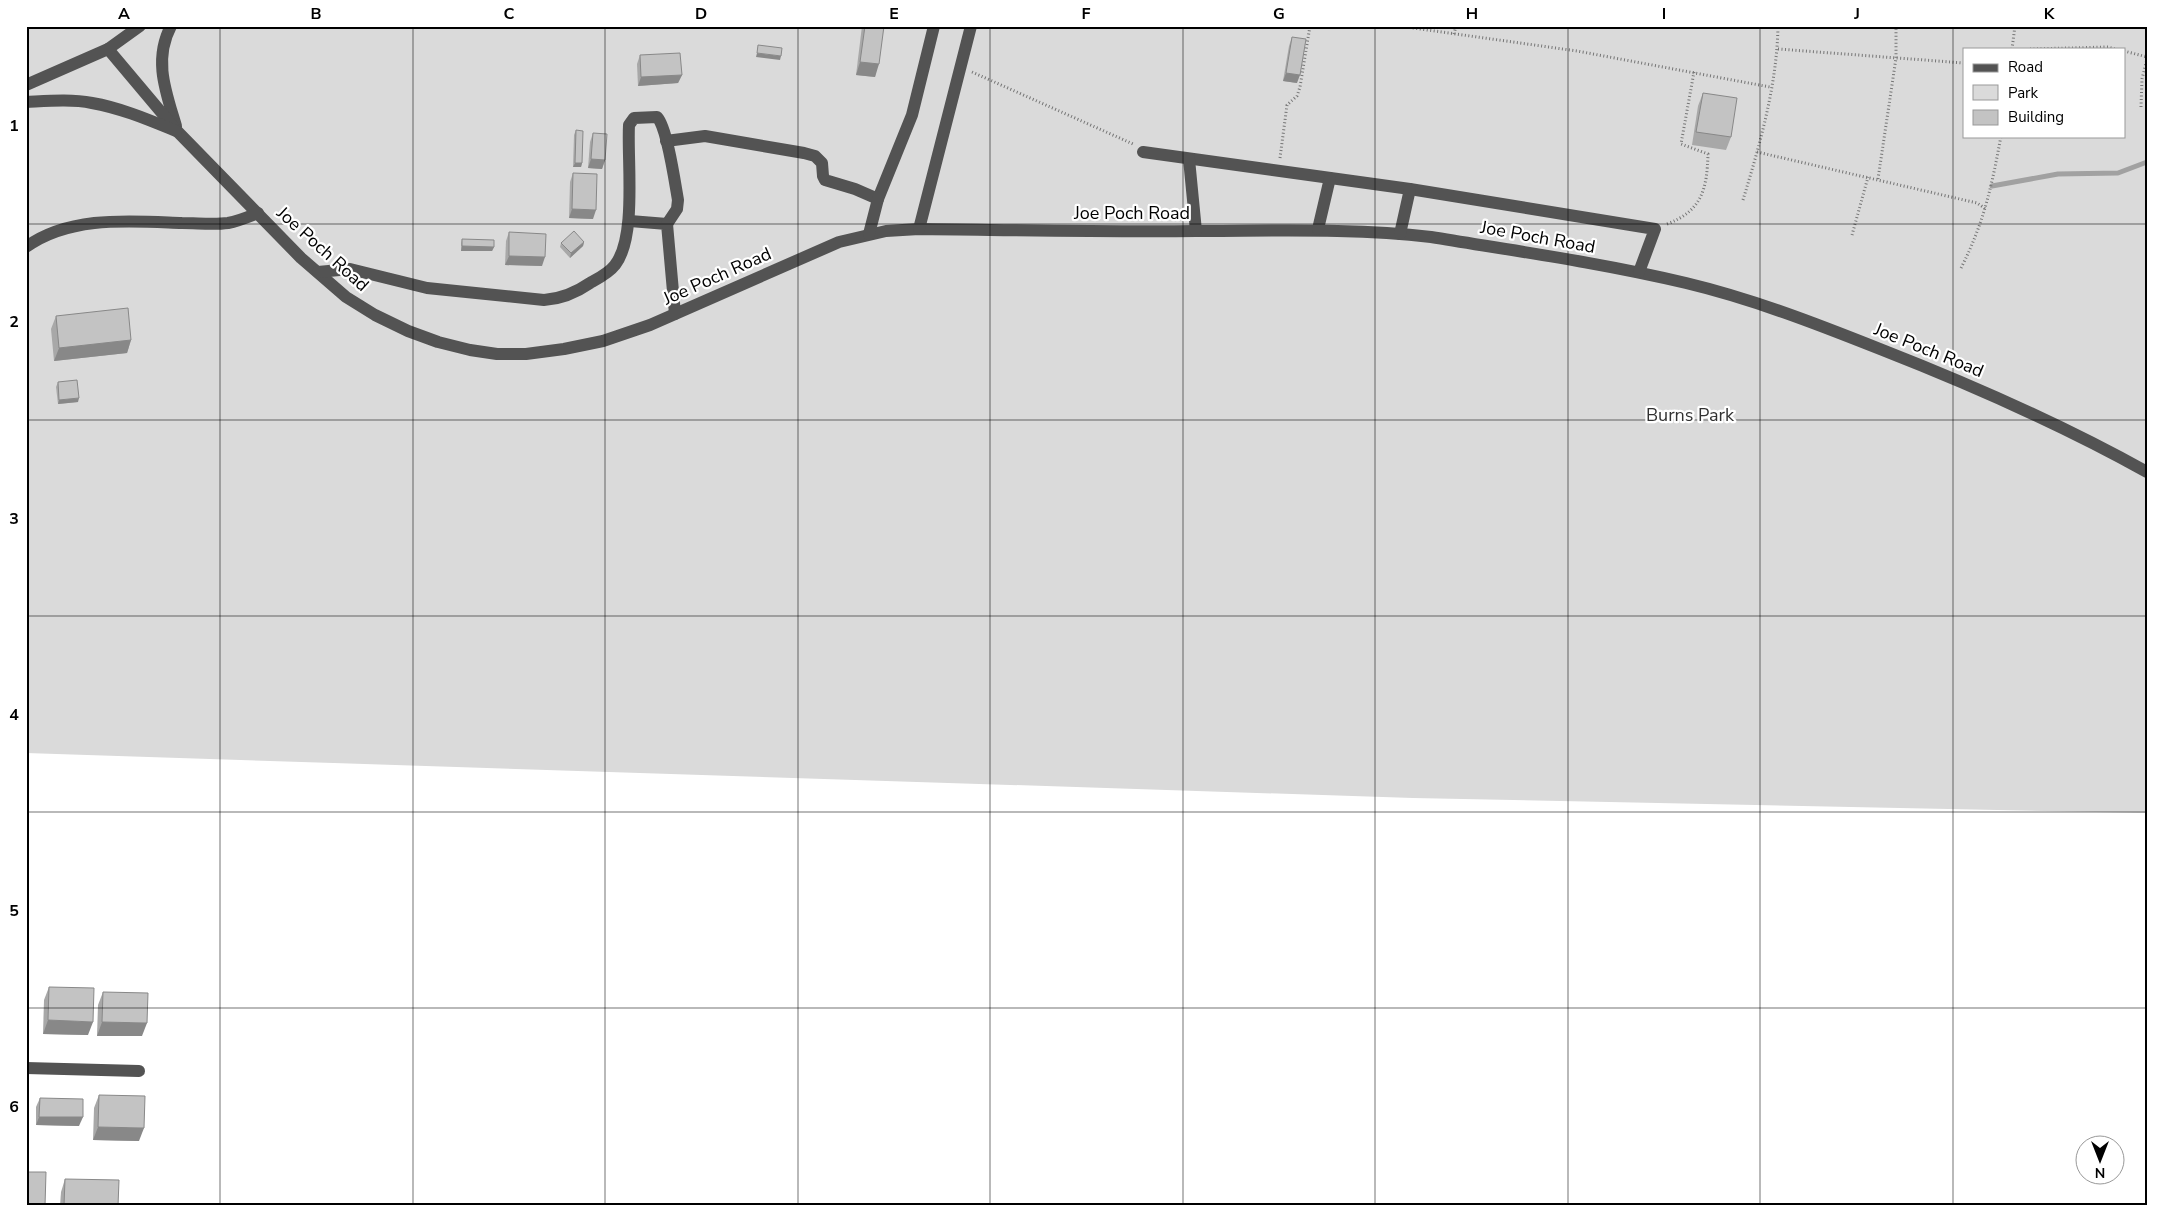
<svg xmlns="http://www.w3.org/2000/svg" width="2173" height="1232" font-family="'Nunito Sans',sans-serif">
	<style>
		.green { fill: #dadada; fill-rule: evenodd }
		.lines { fill: none; stroke-linecap: round; stroke-linejoin: round }
		.stream { stroke: #a1a1a1; stroke-width: 5 }
		.path { stroke: #757575; stroke-width: 3; stroke-dasharray: 1 2.5; stroke-linecap: butt }
		.minor { stroke: #535353; stroke-width: 12 }
		.wall { fill: #a8a8a8 }
		.shaded-wall { fill: #888 }
		.building { fill: #c3c3c3; stroke: #888 }
		.grid { fill: none; stroke: #000; stroke-width: 1; stroke-opacity: 0.55 }
		.labels { text-anchor: middle; stroke-width: 4.5; stroke-linejoin: round; paint-order: stroke }
		.street-label { font-size: 18px; fill: #000; stroke: #fff }
		.park-label { font-size: 18px; fill: #313131; stroke: #fff }
		.neatline { fill: none; stroke: #000; stroke-width: 2 }
		.grid-label { font-size: 16px; text-anchor: middle; font-weight: bold; fill: #000 }
	</style>
	<rect width="100%" height="100%" fill="#fff"/>
	<!-- green -->
	<path class="green" d="M26,26H2147V813L1413,798L26,753ZM1964,49H2124V136H1964Z"/>
	<g class="lines">
		<!-- stream -->
		<path class="stream" d="M1992,186L2058,174L2118,173L2147,162"/>
		<!-- path -->
		<g class="path">
			<path d="M1399,26L1577,51L1770,87"/>
			<path d="M1454,34L1456,26"/>
			<path d="M1778,49L1964,63"/>
			<path d="M2012,49L2015,26"/>
			<path d="M2030,49L2108,47L2115,49"/>
			<path d="M2124,51L2147,57"/>
			<path d="M972,72L1133,144"/>
			<path d="M2141,107L2142,79L2147,59"/>
			<path d="M1757,152L1977,203L1986,209"/>
			<path d="M1280,158L1287,105L1297,96L1300,87L1310,26"/>
			<path d="M1878,179L1896,58V26"/>
			<path d="M1743,200C1760,144 1777,85 1778,26"/>
			<path d="M1667,224C1702,211 1707,189 1708,154L1681,144L1694,72"/>
			<path d="M1852,235L1868,177"/>
			<path d="M1961,268C1984,223 1992,185 2001,136"/>
		</g>
		<!-- minor -->
		<g class="minor">
			<path d="M171,26C153,60 166,92 176,126"/>
			<path d="M108,49L177,131L301,258L346,297L375,315L408,331L438,342L470,350L497,354H526L564,349L603,341L650,325L839,242L886,231L919,229C1012,230 1104,232 1196,231C1275,231 1353,228 1431,237C1516,251 1602,263 1686,283C1753,299 1817,324 1880,349C1972,385 2061,424 2147,472"/>
			<path d="M26,85L108,49L140,26"/>
			<path d="M26,102C48,101 71,99 92,103C121,108 149,120 176,131"/>
			<path d="M666,141L705,136L804,153L815,156L822,163L823,176L825,180L855,189L878,199"/>
			<path d="M1143,152L1410,189L1655,229L1639,272"/>
			<path d="M1189,159L1196,231"/>
			<path d="M630,221L667,224L675,314"/>
			<path d="M919,229L971,26"/>
			<path d="M1318,229L1330,178"/>
			<path d="M869,234L878,199L912,115L934,26"/>
			<path d="M1400,234L1410,189"/>
			<path d="M26,247C70,215 131,221 182,223C198,223 213,225 228,223C239,221 248,217 258,213"/>
			<path d="M318,272L350,269L427,288L544,300C560,299 577,292 590,283C599,278 609,273 615,265C637,237 627,161 629,125L634,118L657,117C667,127 675,183 678,200L677,209L667,224"/>
			<path d="M26,1068L139,1071"/>
		</g>
	</g>
	<!-- wall -->
	<g class="wall">
		<path d="M862,26H884L875,77L856,75Z"/>
		<path d="M1292,37L1297,83L1283,81L1289,46Z"/>
		<path d="M640,55L682,75L678,83L638,86L637,64Z"/>
		<path d="M1703,93L1731,137L1726,150L1692,145L1698,106Z"/>
		<path d="M576,130L582,163L581,167H573L574,135Z"/>
		<path d="M593,133L605,160L602,169L588,168L590,142Z"/>
		<path d="M573,173L593,219L569,218L570,182Z"/>
		<path d="M509,232L542,266L505,265L506,241Z"/>
		<path d="M462,239L494,247L492,251H461V243Z"/>
		<path d="M584,242L583,246L570,258L560,247L561,243Z"/>
		<path d="M56,316L131,340L127,353L54,361L51,329Z"/>
		<path d="M58,382L78,402L58,404L56,387Z"/>
		<path d="M49,987L88,1035L43,1034L44,1000Z"/>
		<path d="M103,992L142,1036H97L98,1005Z"/>
		<path d="M99,1095L139,1141L93,1140L94,1108Z"/>
		<path d="M40,1098L79,1126L36,1125V1107Z"/>
		<path d="M65,1179L118,1206H60L61,1192Z"/>
	</g>
	<!-- shaded-wall -->
	<g class="shaded-wall">
		<path d="M757,53L781,56L780,60L756,57Z"/>
		<path d="M860,62L879,64L875,77L856,75Z"/>
		<path d="M1286,73L1300,75L1297,83L1283,81Z"/>
		<path d="M682,75L678,83L638,86L641,77Z"/>
		<path d="M591,159L605,160L602,169L588,168Z"/>
		<path d="M575,163H582L581,167H573Z"/>
		<path d="M572,209L596,210L593,219L569,218Z"/>
		<path d="M584,242L583,246L570,258L571,253Z"/>
		<path d="M462,246L494,247L492,251H461Z"/>
		<path d="M509,256L545,257L542,266L505,265Z"/>
		<path d="M131,340L127,353L54,361L59,348Z"/>
		<path d="M79,398L78,402L58,404L59,400Z"/>
		<path d="M48,1020L93,1022L88,1035L43,1034Z"/>
		<path d="M102,1022L147,1023L142,1036H97Z"/>
		<path d="M39,1117H83L79,1126L36,1125Z"/>
		<path d="M98,1127L144,1128L139,1141L93,1140Z"/>
	</g>
	<!-- building -->
	<g class="building">
		<path d="M865,26H884L879,64L860,62Z"/>
		<path d="M1292,37L1306,39L1300,75L1286,73Z"/>
		<path d="M758,45L782,48L781,56L757,53Z"/>
		<path d="M680,53L682,75L641,77L640,55Z"/>
		<path d="M1703,93L1737,98L1731,137L1696,132Z"/>
		<path d="M576,130L583,131L582,163H575Z"/>
		<path d="M593,133L607,134L605,160L591,159Z"/>
		<path d="M573,173L597,174L596,210L572,209Z"/>
		<path d="M574,231L584,242L571,253L561,243Z"/>
		<path d="M509,232L546,234L545,257L509,256Z"/>
		<path d="M462,239L494,240V247L462,246Z"/>
		<path d="M128,308L131,340L59,348L56,316Z"/>
		<path d="M77,380L79,398L59,400L58,382Z"/>
		<path d="M49,987L94,988L93,1022L48,1020Z"/>
		<path d="M103,992L148,993L147,1023L102,1022Z"/>
		<path d="M99,1095L145,1096L144,1128L98,1127Z"/>
		<path d="M40,1098L83,1099V1117H39Z"/>
		<path d="M26,1172H46L45,1206H26Z"/>
		<path d="M65,1179L119,1180L118,1206H64Z"/>
	</g>
	<!-- grid -->
	<path class="grid" d="M220,26V1206M413,26V1206M605,26V1206M798,26V1206M990,26V1206M1183,26V1206M1375,26V1206M1568,26V1206M1760,26V1206M1953,26V1206M26,224H2147M26,420H2147M26,616H2147M26,812H2147M26,1008H2147"/>
	<g class="labels">
		<!-- street labels -->
		<g class="street-label">
			<text x="1132" y="219">Joe Poch Road</text>
			<text transform="translate(1538 237) rotate(10)" y="6">Joe Poch Road</text>
			<text transform="translate(323 249) rotate(42)" y="6">Joe Poch Road</text>
			<text transform="translate(717 276) rotate(-24)" y="6">Joe Poch Road</text>
			<text transform="translate(1929 350) rotate(22)" y="6">Joe Poch Road</text>
		</g>
		<!-- park labels -->
		<g class="park-label">
			<text x="1690" y="421">Burns Park</text>
		</g>
	</g>
	<!-- border -->
	<rect width="2173" height="1232" fill="none" stroke="#ffffff" stroke-width="55"/>
	<!-- legend -->
	<rect x="1963" y="48" width="162" height="90" fill="#ffffff" stroke="#999999"/>
	<rect x="1973" y="64" width="25" height="8" fill="#535353" stroke="#999999"/>
	<text x="2008" y="72" font-size="15" fill="#000000">Road</text>
	<rect x="1973" y="85" width="25" height="15" fill="#dadada" stroke="#999999"/>
	<text x="2008" y="98" font-size="15" fill="#000000">Park</text>
	<rect x="1973" y="110" width="25" height="15" fill="#c3c3c3" stroke="#999999"/>
	<text x="2008" y="122" font-size="15" fill="#000000">Building</text>
	<!-- north arrow -->
	<g transform="translate(2100 1160) rotate(180)"><circle r="24" fill="#ffffff" stroke="#999999"/>
	<path d="M0-4L9 19L0 12L-9 19Z" fill="#000000"/>
	<text y="-8" font-size="14" font-weight="bold" text-anchor="middle" fill="#000000">N</text>
	</g>
	<rect x="28" y="28" width="2118" height="1176" class="neatline"/>
	<g class="grid-label">
		<text x="124" y="19">A</text>
		<text x="316" y="19">B</text>
		<text x="509" y="19">C</text>
		<text x="701" y="19">D</text>
		<text x="894" y="19">E</text>
		<text x="1086" y="19">F</text>
		<text x="1279" y="19">G</text>
		<text x="1472" y="19">H</text>
		<text x="1664" y="19">I</text>
		<text x="1857" y="19">J</text>
		<text x="2049" y="19">K</text>
		<text x="14" y="131">1</text>
		<text x="14" y="327">2</text>
		<text x="14" y="524">3</text>
		<text x="14" y="720">4</text>
		<text x="14" y="916">5</text>
		<text x="14" y="1112">6</text>
	</g>
</svg>
